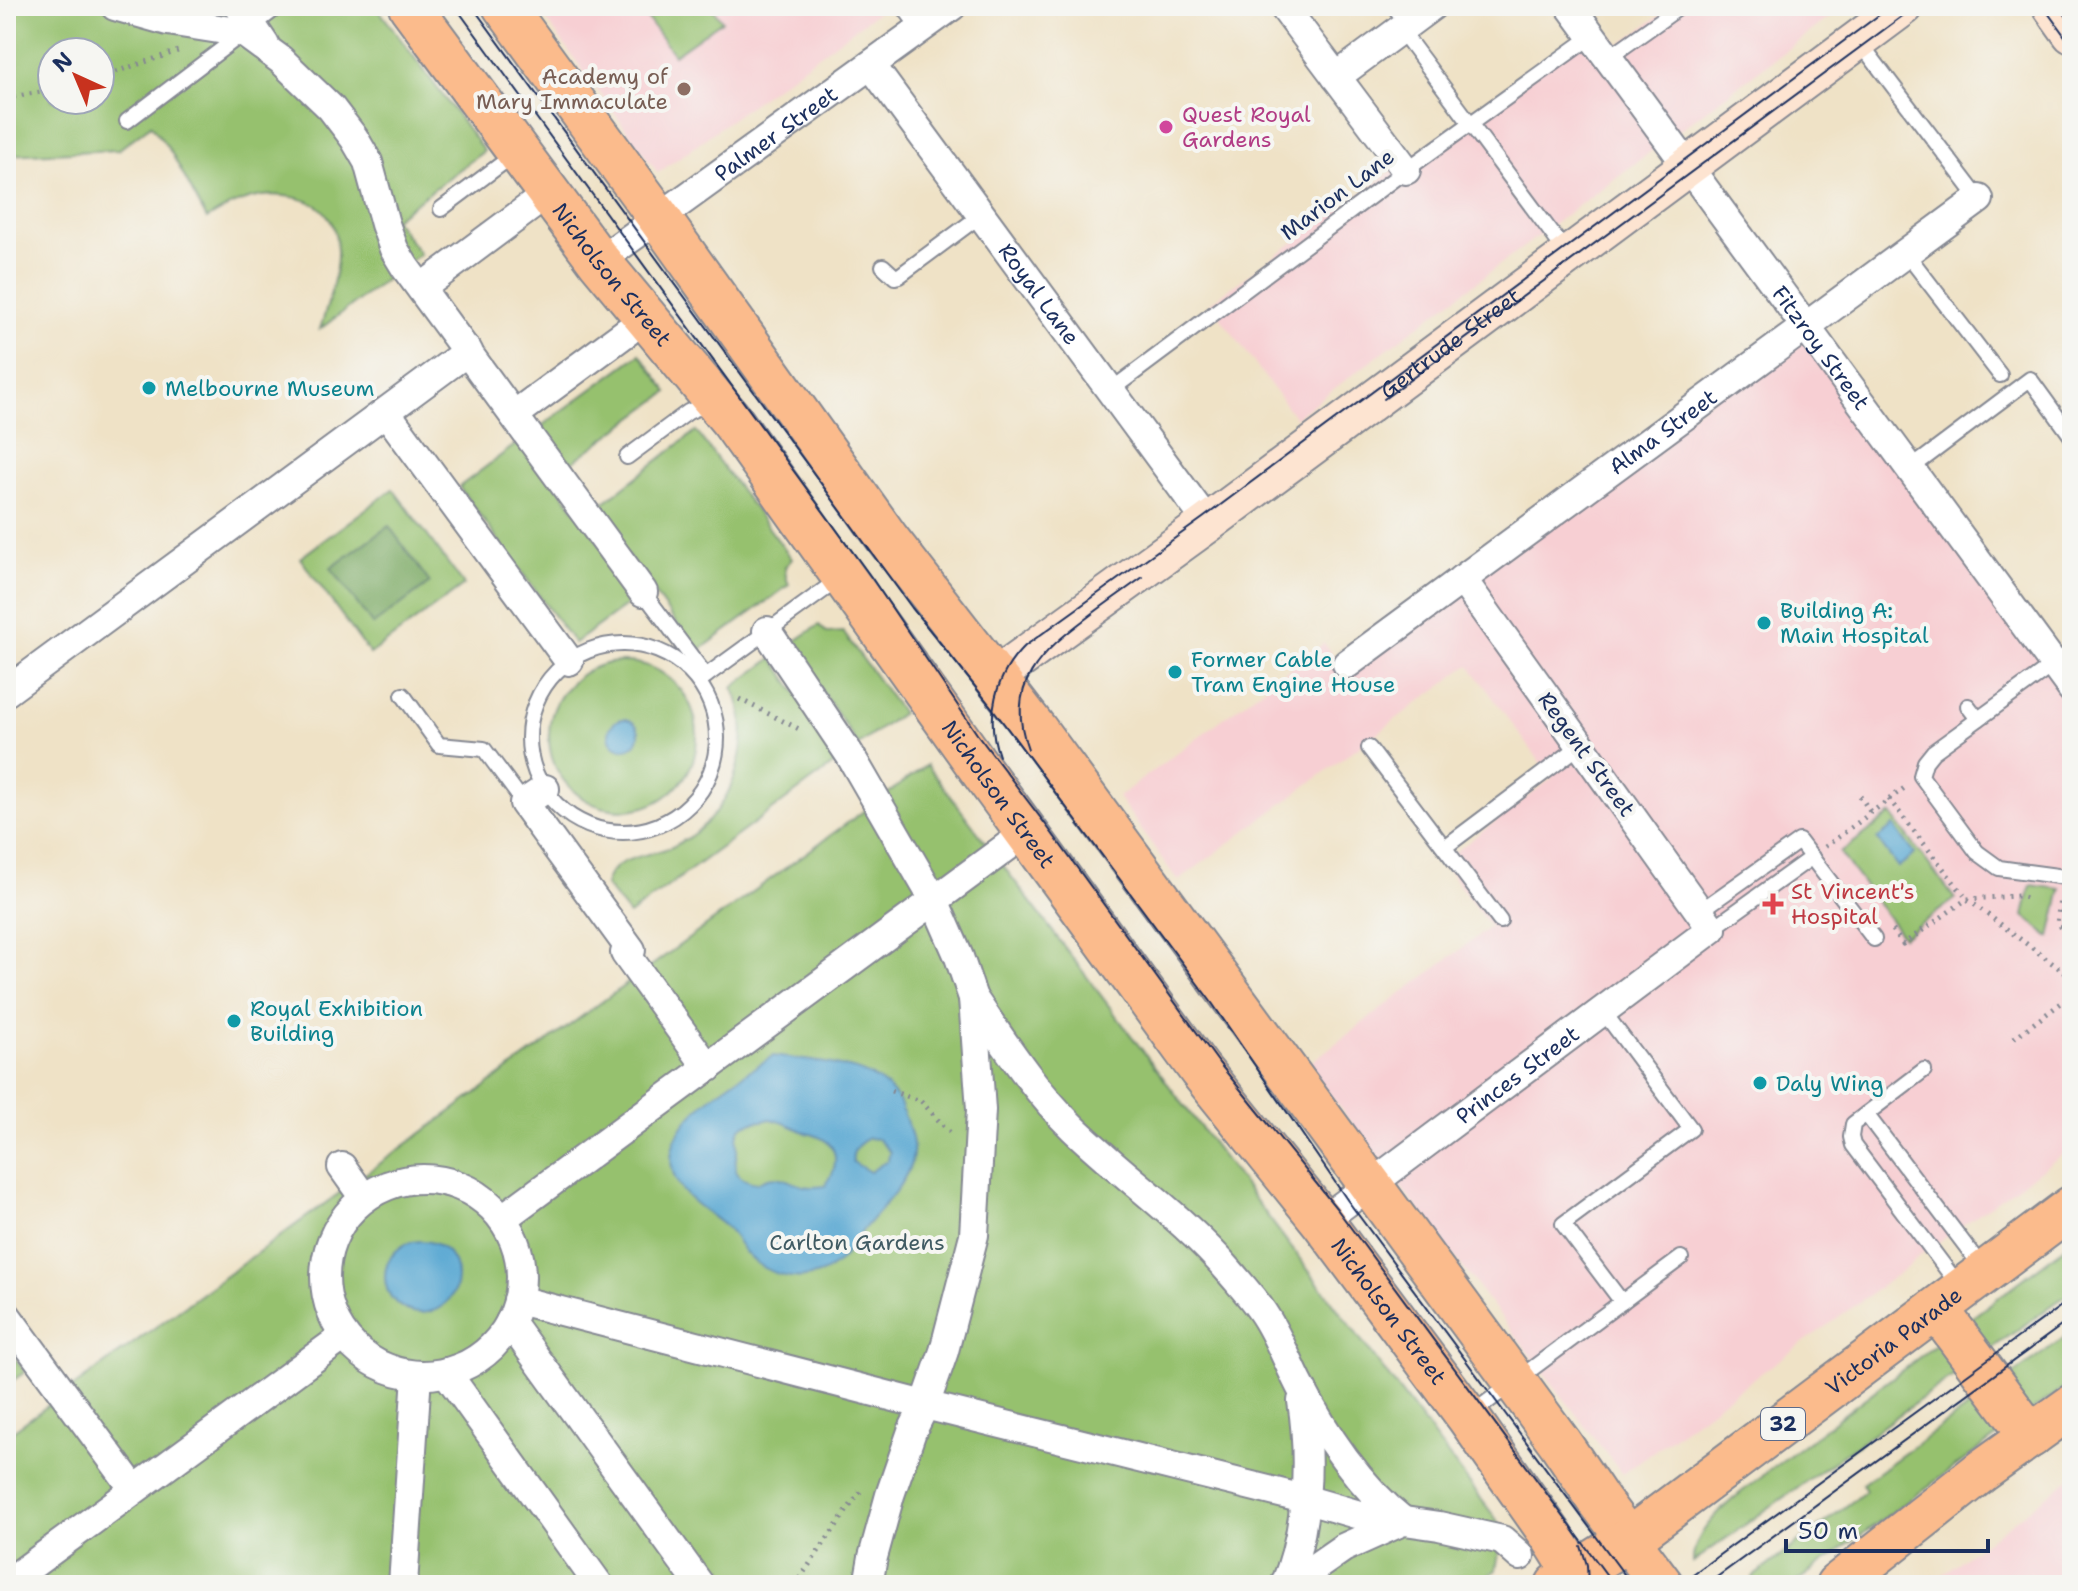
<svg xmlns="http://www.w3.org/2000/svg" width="2078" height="1591" font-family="'Shantell Sans',sans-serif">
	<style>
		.built { fill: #f7cfd3 }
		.green { fill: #96c16e; stroke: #587866; stroke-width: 2; fill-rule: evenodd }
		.forest { fill: #78a761; stroke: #4a6b60; stroke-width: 2 }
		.water { fill: #58a7d2; stroke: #3a6b98; stroke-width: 2; fill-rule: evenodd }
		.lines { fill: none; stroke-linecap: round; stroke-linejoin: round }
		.lane-casing { stroke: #858892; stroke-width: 18 }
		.street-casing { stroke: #858892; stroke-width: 32 }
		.secondary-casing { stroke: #858892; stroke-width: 42 }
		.primary-casing { stroke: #858892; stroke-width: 46 }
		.path { stroke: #858892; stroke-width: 5; stroke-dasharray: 2 6; stroke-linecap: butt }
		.lane { stroke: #fff; stroke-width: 14 }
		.street { stroke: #fff; stroke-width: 28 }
		.secondary { stroke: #fde4d1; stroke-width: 38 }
		.primary { stroke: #fbbb8c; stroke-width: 42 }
		.tram { stroke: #1b2f5e; stroke-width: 2 }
		.education-dot { fill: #8d6e63; stroke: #f6f6f2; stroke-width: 3 }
		.hotel-dot { fill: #d1479c; stroke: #f6f6f2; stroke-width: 3 }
		.culture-dot { fill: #0f9aa8; stroke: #f6f6f2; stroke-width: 3 }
		.health-dot { fill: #e0444e; stroke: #f6f6f2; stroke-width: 3 }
		.labels { text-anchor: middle; stroke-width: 8; stroke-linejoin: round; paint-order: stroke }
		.shield { fill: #f6f6f2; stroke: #5d6b8a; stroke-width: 2 }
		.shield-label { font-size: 20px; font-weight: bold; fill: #1b2f5e }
		.education-label { font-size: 22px; fill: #785e54; stroke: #f6f6f2; text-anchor: end }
		.hotel-label { font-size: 22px; fill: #b23c85; stroke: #f6f6f2; text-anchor: start }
		.street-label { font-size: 22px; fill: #1b2f5e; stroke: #f6f6f2 }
		.culture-label { font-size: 22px; fill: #0d838f; stroke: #f6f6f2; text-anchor: start }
		.health-label { font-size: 22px; fill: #be3a42; stroke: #f6f6f2; text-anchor: start }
		.park-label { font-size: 22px; fill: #405b63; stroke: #f6f6f2 }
	</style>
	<rect width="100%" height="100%" fill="#f6f6f2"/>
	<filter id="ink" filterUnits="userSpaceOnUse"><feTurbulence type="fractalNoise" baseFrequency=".0125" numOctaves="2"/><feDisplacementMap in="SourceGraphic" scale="16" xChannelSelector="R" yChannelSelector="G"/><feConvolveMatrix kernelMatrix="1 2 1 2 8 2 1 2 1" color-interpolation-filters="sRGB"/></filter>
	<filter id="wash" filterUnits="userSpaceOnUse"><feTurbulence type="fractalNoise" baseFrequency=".006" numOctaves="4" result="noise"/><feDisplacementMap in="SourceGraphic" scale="32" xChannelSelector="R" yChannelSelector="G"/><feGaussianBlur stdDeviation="1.8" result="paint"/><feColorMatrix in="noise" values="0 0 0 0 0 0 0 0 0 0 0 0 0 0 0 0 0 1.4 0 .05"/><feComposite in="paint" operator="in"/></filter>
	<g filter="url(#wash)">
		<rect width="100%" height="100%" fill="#efe2c6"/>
		<!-- built -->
		<g class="built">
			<path d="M536,6H886L658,173Z"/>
			<path d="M1673,6H1845L1295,418L1210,303L1599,21L1619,45Z"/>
			<path d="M1804,333L2072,699V1148L1919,1256L1905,1269L1622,1474L1307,1065L1490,927L1442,862L1552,778L1469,665L1178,881L1118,797L1324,643L1341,667Z"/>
			<path d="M2072,1477V1585H1928Z"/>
		</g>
		<!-- green -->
		<g class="green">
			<path d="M6,6H376L484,151L394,219L420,254L320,329C327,307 338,274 337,251C337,239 334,224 327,215C314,196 273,192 252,198C236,202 221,210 207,219L171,152L151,125L118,150L6,155ZM52,52H100V100H52Z"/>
			<path d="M638,6H711L722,21L674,55Z"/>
			<path d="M640,354L668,392L564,468L536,430Z"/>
			<path d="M696,431L792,559L785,567L786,577L789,585L697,652L594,510Z"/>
			<path d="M523,439L639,596L574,643L459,487Z"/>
			<path d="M393,489L464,585L370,654L300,558Z"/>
			<path d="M819,625L827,633L843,632L902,713L858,745L791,644Z"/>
			<path d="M773,658L816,722L836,763L629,915L605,885C611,854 653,857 676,845C709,828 729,801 738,765C745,738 745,712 733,687Z"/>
			<circle cx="623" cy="736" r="74"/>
			<path d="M927,765L1503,1528L1496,1570L1475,1585H6V1436Z"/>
			<path d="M1891,814L1955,899L1903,937L1840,853Z"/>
			<path d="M2031,885L2061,889L2050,937L2024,916Z"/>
			<path d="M2072,1242V1291L1693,1562C1692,1530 1731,1500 1754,1482Z"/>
			<path d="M2072,1332V1382L1792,1585H1755L1753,1577L1866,1491L1862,1484Z"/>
			<path d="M6,1346L25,1372L6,1385Z"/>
		</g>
		<!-- forest -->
		<path class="forest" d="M389,526L430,583L373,625L331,568Z"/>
		<!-- water -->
		<g class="water">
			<circle cx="624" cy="734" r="15"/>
			<path d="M1894,826L1915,854L1898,867L1877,839Z"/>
			<path d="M773,1056C813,1062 878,1062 900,1103C902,1108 904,1114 906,1120C912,1136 917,1149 910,1166C900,1191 879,1210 863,1230C845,1254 838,1273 805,1277C784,1280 758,1268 745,1252C739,1244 734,1235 727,1228C709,1212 679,1197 673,1172C658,1121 737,1079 773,1056ZM770,1119C786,1122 792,1127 807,1133C811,1134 815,1135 819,1137C842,1147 837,1170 825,1186C818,1187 810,1188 804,1186C784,1181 777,1171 757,1183C735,1179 733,1171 737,1152C739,1144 734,1136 741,1128C748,1120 761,1123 770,1119ZM868,1138L878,1139L890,1152L888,1160L870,1172L853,1162C851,1149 858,1145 868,1138Z"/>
			<circle cx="421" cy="1277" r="36"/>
		</g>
	</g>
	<g filter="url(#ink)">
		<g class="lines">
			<defs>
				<g id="lane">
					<path d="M903,6L920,29"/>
					<path d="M1394,6L1407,24"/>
					<path d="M1400,29L1568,255"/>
					<path d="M1858,40L1979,199"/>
					<path d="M1608,58L1681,6"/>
					<path d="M127,121L279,6"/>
					<path d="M441,209L504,162L512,151"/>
					<path d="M1906,253L2000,375"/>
					<path d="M883,266L895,277L899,276L981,215"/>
					<path d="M1111,390L1406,170L1592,36"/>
					<path d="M627,457L688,412L697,408L711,409"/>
					<path d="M1910,469L2030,379L2072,437"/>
					<path d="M643,592L706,676"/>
					<circle cx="623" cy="738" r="94"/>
					<path d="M2072,651L1933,752L1925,762L1921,776L1977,852L1999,868L2072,878"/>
					<path d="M699,681L839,579"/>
					<path d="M403,695L439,745L484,749L524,803"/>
					<path d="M1968,706L1978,719"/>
					<path d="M1369,748L1500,921"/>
					<path d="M1445,847L1581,745"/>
					<path d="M1700,911L1799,841L1874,939"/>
					<path d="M1712,929L1812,857"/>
					<path d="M1603,1011L1691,1129L1563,1224L1622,1302"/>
					<path d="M1924,1070L1853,1124L1851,1137L1853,1145L1960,1287"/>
					<path d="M1866,1114L1984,1270"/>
					<path d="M1471,1414L1681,1258"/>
				</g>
				<g id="street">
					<path d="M115,6L168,21L244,33L281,60L331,108L354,138L368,162L385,224L394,249L405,267L643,592"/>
					<path d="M239,6L265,45"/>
					<path d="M1283,6L1406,170"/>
					<path id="s1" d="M1570,6L2072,689"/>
					<path id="s2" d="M871,65L1208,523"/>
					<path d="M1336,77L1432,6"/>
					<path id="s3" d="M599,261L952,6"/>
					<path d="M421,288L534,204"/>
					<path d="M386,412L569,661"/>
					<path d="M514,415L628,331"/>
					<path d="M767,631L850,755L934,900L959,957L973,998L981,1110L974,1235L944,1351L925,1405L912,1431L890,1495L873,1557L868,1585"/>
					<path id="s4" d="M1347,664L1979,199"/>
					<path d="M6,692L468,351"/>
					<path d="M545,789L524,803L631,950"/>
					<path d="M625,953L708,1068"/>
					<path d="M973,998C1004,1043 1034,1090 1073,1128C1125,1178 1184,1218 1230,1272C1241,1285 1252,1297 1261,1310C1278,1334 1287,1361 1300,1386C1324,1434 1361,1487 1403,1521L1343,1548L1317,1566L1298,1585"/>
					<path d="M342,1167L364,1198"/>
					<circle cx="423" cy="1277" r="98"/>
					<path d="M503,1218L1008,846"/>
					<path id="s5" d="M1322,1221L1712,929L1462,579"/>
					<path d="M518,1300L925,1405L1304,1499L1356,1514L1439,1526L1502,1540L1520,1556"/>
					<path d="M6,1315L134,1489"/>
					<path d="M510,1322L700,1585"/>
					<path d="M446,1372L599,1585"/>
					<path d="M6,1584L344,1336"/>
					<path d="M403,1585L417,1375"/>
					<path d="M1285,1585C1308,1530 1311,1459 1302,1401"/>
				</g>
				<g id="secondary">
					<path d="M2052,6L2072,34"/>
					<path id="s6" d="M994,678L1208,523L1904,6"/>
				</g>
				<g id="primary">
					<path id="s7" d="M410,6L599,261L732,421L986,777L1200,1070L1322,1221L1468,1417L1551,1535L1582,1585"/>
					<path d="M504,6L659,218L887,538L1036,730L1560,1443L1600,1502L1662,1585"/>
					<path d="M1937,1309L2031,1436"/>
					<path id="s8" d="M1557,1585L1629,1539L2072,1207"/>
					<path d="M1837,1585L1983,1470L2072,1406"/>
				</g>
			</defs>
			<!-- lane casing -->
			<use href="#lane" class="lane-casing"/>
			<!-- street casing -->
			<use href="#street" class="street-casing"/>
			<!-- secondary casing -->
			<use href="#secondary" class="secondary-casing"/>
			<!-- primary casing -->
			<use href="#primary" class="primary-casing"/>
			<!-- path -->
			<g class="path">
				<path d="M100,77L178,51"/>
				<path d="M6,98L52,90"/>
				<path d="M739,699L799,729"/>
				<path d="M1860,796L1871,813"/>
				<path d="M1889,799L1967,899L2072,978"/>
				<path d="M1825,847L1907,786"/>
				<path d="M2063,899L2060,898L2057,924L2072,938"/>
				<path d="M1893,930L1903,944L1967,899L2018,896L2027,898"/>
				<path d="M2014,1038L2072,995"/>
				<path d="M891,1091L921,1101L953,1136"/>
				<path d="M795,1585L862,1489"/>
			</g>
			<!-- lane -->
			<use href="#lane" class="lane"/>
			<!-- street -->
			<use href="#street" class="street"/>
			<!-- secondary -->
			<use href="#secondary" class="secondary"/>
			<!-- primary -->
			<use href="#primary" class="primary"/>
			<!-- tram -->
			<g class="tram">
				<path d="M455,6L871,577L977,734L1046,825L1219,1063L1337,1209L1614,1585"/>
				<path d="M472,6L912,608L993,709L1212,1003L1348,1201L1632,1585"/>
				<path d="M2043,6L2072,46"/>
				<path d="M2059,6L2072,24"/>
				<path d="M1384,399L1916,6"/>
				<path d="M1028,749C1004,685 1041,652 1088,617C1106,603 1125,590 1143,577"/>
				<path d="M999,756C985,717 995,675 1025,646L1203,518L1891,6"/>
				<path d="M1581,1546L1587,1565L1588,1585"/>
				<path d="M1678,1585L2072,1298"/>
				<path d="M1706,1585L2072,1318"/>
			</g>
		</g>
	</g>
	<!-- markers -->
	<circle class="education-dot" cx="684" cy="89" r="8"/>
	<circle class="hotel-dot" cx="1166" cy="127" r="8"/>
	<g class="culture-dot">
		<circle cx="149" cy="388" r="8"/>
		<circle cx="1764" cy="623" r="8"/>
		<circle cx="1175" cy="672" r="8"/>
		<circle cx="234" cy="1021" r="8"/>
		<circle cx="1760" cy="1083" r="8"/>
	</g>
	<path class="health-dot" d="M1769 892h8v8h8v8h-8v8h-8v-8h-8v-8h8z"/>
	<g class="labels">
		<!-- shield labels -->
		<rect class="shield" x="1761" y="1408" width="44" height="32" rx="6"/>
		<g class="shield-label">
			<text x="1783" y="1431">32</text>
		</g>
		<!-- education labels -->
		<g class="education-label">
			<text x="668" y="84">Academy of<tspan x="668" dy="25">Mary Immaculate</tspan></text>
		</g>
		<!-- hotel labels -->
		<g class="hotel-label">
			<text x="1182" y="122">Quest Royal<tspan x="1182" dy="25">Gardens</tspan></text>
		</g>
		<!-- street labels -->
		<g class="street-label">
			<text dy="8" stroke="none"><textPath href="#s3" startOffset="218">Palmer Street</textPath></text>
			<text transform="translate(1337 194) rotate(-37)" y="8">Marion Lane</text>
			<text dy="8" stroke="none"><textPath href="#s7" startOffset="336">Nicholson Street</textPath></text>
			<text dy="8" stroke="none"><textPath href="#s2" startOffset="284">Royal Lane</textPath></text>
			<text dy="8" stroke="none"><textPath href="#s6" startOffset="566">Gertrude Street</textPath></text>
			<text dy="8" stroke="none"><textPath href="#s1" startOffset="424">Fitzroy Street</textPath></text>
			<text dy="8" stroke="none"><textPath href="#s4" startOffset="392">Alma Street</textPath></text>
			<text transform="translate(1587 754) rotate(54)" y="8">Regent Street</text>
			<text dy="8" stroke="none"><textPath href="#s7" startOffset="984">Nicholson Street</textPath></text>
			<text dy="8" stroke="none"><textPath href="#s5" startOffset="244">Princes Street</textPath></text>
			<text dy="8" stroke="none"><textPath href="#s7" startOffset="1632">Nicholson Street</textPath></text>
			<text dy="8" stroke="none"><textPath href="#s8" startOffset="416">Victoria Parade</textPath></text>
		</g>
		<!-- culture labels -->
		<g class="culture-label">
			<text x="165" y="396">Melbourne Museum</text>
			<text x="1780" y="618">Building A:<tspan x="1780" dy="25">Main Hospital</tspan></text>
			<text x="1191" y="667">Former Cable<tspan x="1191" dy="25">Tram Engine House</tspan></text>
			<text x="250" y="1016">Royal Exhibition<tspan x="250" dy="25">Building</tspan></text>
			<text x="1776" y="1091">Daly Wing</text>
		</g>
		<!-- health labels -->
		<g class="health-label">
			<text x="1791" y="899">St Vincent's<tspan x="1791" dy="25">Hospital</tspan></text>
		</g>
		<!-- park labels -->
		<g class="park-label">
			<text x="857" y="1250">Carlton Gardens</text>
		</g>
	</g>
	<!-- margin -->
	<rect width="2078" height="1591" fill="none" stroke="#f6f6f2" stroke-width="32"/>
	<!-- north arrow -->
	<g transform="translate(76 76) rotate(316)"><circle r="38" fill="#f6f6f2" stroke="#9ea6b7" stroke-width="2"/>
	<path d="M0-6L14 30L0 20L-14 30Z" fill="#c8321e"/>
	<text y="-12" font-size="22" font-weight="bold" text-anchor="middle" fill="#1b2f5e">N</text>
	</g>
	<!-- scale -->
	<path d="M1786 1539v12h202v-12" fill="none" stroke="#1b2f5e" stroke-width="4"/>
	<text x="1798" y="1539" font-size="24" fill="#1b2f5e" stroke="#f6f6f2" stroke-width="6" paint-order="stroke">50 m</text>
</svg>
